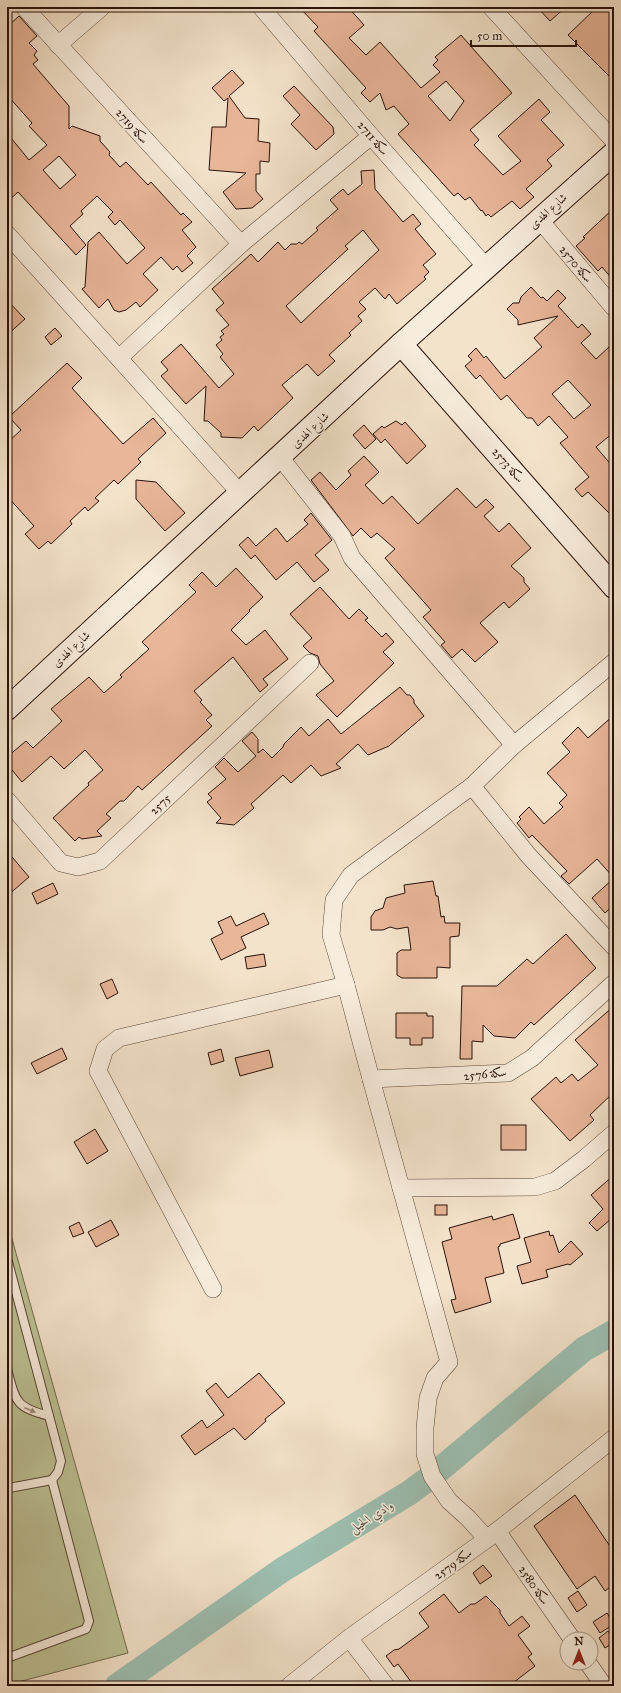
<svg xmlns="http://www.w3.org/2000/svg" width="621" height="1693" font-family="'IM FELL Great Primer',Amiri,serif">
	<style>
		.park { fill: #bdc396; stroke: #726a50 }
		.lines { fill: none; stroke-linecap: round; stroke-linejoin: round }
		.river { stroke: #9dbfb1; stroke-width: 25 }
		.building { fill: #e8b699; stroke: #281109; fill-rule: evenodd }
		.lane-casing { stroke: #5b463a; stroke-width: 10 }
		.street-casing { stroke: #5b463a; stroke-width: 18 }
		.secondary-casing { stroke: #281109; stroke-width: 24 }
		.lane { stroke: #f8eddd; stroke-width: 8 }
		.street { stroke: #f8eddd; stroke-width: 17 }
		.secondary { stroke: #f8eddd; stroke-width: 22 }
		.oneway { fill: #9a8a7e }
		.labels { text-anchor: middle; stroke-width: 3; stroke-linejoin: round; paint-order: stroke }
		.street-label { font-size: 12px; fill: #281109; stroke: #f8eddd }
		.water-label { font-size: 13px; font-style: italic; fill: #514e44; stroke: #f8eddd }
	</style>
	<rect width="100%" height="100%" fill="#f4e3cb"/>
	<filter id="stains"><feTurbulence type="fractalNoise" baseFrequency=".005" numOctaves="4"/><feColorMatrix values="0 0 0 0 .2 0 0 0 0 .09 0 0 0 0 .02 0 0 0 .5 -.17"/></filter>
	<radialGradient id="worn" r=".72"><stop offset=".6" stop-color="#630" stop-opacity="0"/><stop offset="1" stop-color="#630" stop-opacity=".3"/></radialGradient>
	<!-- park -->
	<path class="park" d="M7,1221L128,1653L7,1685Z"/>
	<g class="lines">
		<!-- river -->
		<path class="river" d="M117,1686L282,1570L409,1493L432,1476L584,1349L614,1332"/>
	</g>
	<!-- building -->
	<g class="building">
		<path d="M299,7H348L364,25L349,38L366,55L380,42L421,88L440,72L433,65L438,60L435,57L461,35L512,93L470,130L479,140L474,145L503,175L521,161L498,136L539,99L550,112L541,120L564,145L547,160L552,166L526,189L534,197L520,209L512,201L491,217L488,214L486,216L482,210L481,211L470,197L465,200L458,193L454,196L398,134L409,124L394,106L386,110L380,93L370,102L361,93L366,88L314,31L318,27ZM446,81L464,101L450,121L428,96Z"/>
		<path d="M537,7H566L550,21Z"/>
		<path d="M597,7H614V81L568,35Z"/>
		<path d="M19,16L37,36L29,43L37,51L34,55L38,60L33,64L69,106V129L72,126L100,136V141L110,152L109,155L120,167L126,162L148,185L151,182L181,215L183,213L192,222L182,230L196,247L187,256L193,263L182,272L177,266L173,270L161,257L143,274L158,290L140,307L136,302L126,310L119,312L114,310L108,299L99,308L82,289L85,287L88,242L99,232L127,264L145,248L120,220L115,225L108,217L113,212L97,196L81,211L83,214L70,226L86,245L76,255L18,192L7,202V133L29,160L47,145L29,126L32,123L7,95V27ZM59,156L76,175L60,189L43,170Z"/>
		<path d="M232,70L244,83L229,96L245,118L259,119L258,141L270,143L269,162L260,161V174H256V191L263,199L252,208L236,209L223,192L246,173L209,170L212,127H226L228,98L224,101L212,88Z"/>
		<path d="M294,86L333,127L334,134L316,150L291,124L300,115L283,96Z"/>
		<path d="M374,170L375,189L403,222L413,214L421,224L415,229L436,254L423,265L429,272L424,277L426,279L397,304L389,294L385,299L375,288L359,302L366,309L358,316L362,321L349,333L351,335L329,355L335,361L318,376L307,364L282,385L293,398L258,431L254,426L242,438L221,437V433L208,421H204L206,386L186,404L161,376L168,370L161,362L181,344L219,388L234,374L220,357L223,354L216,345L222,340L220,337L224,334L221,331L229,325L216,310L224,303L212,289L251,254L258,262L278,242L285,250L291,244H297L299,242L302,244L318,230L316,228L338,209L330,200L343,189L348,195L362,184L361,171ZM363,230L379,250L301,323L286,306L348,249L345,246Z"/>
		<path d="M614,208V281L602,267L598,271L576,246L585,238L583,237Z"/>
		<path d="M531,287L541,298L543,297L547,301L558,290L566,298L558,306L578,328L582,324L591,334L581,343L596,359L609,347L614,353V432L596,447L614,468V518L588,492L582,497L575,489L589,477L560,443L568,437L549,416L538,426L532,418H527L507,395L501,400L480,375L476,379L465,366L472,360L468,356L476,348L484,358L486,356L505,379L542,347L534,338L558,316L518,325V320L507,309L513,303H519L521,297ZM568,380L591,405L574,419L552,394Z"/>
		<path d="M7,300L25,319L7,335Z"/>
		<path d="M55,328L62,336L51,345L45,337Z"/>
		<path d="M67,363L82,378L72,388L123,444L153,418L166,433L138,459L141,462L118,484L114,480L95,498L99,501L88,511L85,507L70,521L72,524L51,544L48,541L39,549L25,534L34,526L7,496V443L21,430L9,417Z"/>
		<path d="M396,421L402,425L405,422L426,446L407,464L385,439L381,443L373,434L382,426L384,428Z"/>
		<path d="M364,425L376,439L365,449L353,435Z"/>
		<path d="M364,456L379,472L365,485L383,504L392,496L418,524L457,488L476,508L486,499L494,507L484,516L499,532L509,523L531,548L511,566L524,578V582L530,589L509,608L504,602L480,623L498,642L475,662L462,649L452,658L441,645L445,642L423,617L431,610L385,558L395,549L377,533L371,538L361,528L353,536L311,480L320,472L336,490L351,475L348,471Z"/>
		<path d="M136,480L156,482L185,513L165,531L136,499Z"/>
		<path d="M311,513L332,540L315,555L329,570L314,582L297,562L276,580L255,555L251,559L239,545L248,537L256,546L276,528L287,542L308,524L304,520Z"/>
		<path d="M236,568L263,597L249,610L250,611L231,630L246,645L265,630L288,659L263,679L268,685L260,692L233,657L194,691L202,700L200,702L212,715L206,720L212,726L142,790L138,786L124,801H120L106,814L111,818L97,831L102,836L82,839L79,837L75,841L53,818L89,785L88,783L103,770L85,750L64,769L51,756L22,782L7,764V757L26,741L33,748L62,721L51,709L89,677L104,693L122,677L120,675L149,649L142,642L196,592L189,585L202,572L216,587Z"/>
		<path d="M320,587L349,619L359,609L368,618L365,620L382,637L386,633L394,642L383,652L394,663L337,717L316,695L334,681L320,664L318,656L310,653L303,646L312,638L290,614Z"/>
		<path d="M400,687L407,695H410L414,700V703L424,716L389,746L368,755L358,744L336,764L341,768L321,776L311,765L291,783L283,775L251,804L254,808L234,825L216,823L221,818L207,802L212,798L208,794L226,779L215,767L224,758L238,772L256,756L242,741L252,732L258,739V753L263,749L272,758L283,747L284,744L301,727L309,736L328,719L341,734Z"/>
		<path d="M614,715V905L605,913L592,898L614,878L597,859L569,884L561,876L567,871L532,835L529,838L517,823L521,819L519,817L529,807L544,824L563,807L559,803L567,795L547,773L570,752L562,743L578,727L588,738Z"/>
		<path d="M7,851L29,877L7,896Z"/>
		<path d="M433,881L436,896H438L441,917L444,916L445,923H460L459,936L450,937V968L437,967V978H402L397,975V953L401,950H411L408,927L397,929L390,927L383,930H371V917L375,911L383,908L386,898L405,893L404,885Z"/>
		<path d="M53,883L58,894L37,904L32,893Z"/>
		<path d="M264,913L269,924L241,937L246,948L221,960L211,939L223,933L218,922L231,916L236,926Z"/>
		<path d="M566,934L596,968L534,1025L531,1022L515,1038L494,1036L483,1025V1042L472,1041V1059H460L462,986H497L527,959L533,964Z"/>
		<path d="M264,954L266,966L247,969L245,957Z"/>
		<path d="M112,979L118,993L107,999L100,984Z"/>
		<path d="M614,1006V1092L590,1115L594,1120L570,1141L531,1099L556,1077L561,1083L572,1074L578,1081L598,1065L575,1040Z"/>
		<path d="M396,1013H427V1016H433V1038H422V1045H410V1038H396Z"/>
		<path d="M62,1048L67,1059L37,1074L31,1063Z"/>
		<path d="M221,1049L224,1061L211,1065L208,1053Z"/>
		<path d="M269,1050L273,1067L240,1076L235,1058Z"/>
		<rect x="501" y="1125" width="25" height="25"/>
		<path d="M95,1129L108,1151L87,1164L74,1142Z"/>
		<path d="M614,1175V1222L611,1219L597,1231L589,1223L603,1209L591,1195Z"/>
		<rect x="435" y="1205" width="12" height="10"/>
		<path d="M513,1214L520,1238L500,1244V1246L498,1247L504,1273L485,1278L491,1302L455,1313L451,1300L456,1299L442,1242L452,1239L449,1228L492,1216L493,1220Z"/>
		<path d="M111,1220L119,1235L96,1247L88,1232Z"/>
		<path d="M79,1222L84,1233L73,1237L69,1227Z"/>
		<path d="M549,1231L550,1236L553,1235L559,1253L571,1241L583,1254L570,1265L568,1264L546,1270L548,1277L522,1284L517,1266L531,1262L524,1238Z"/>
		<path d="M259,1373L285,1403L265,1419L266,1421L245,1440L234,1428L195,1455L181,1436L202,1420L207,1428L224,1415L206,1391L216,1383L228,1398Z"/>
		<path d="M575,1495L614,1552V1584L605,1591L595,1576L577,1589L534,1526Z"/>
		<path d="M483,1565L492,1576L480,1584L473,1573Z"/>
		<path d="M578,1591L587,1605L577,1612L568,1598Z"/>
		<path d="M444,1594L459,1613L471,1604H475L486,1596L500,1610V1613L509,1626L522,1616L530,1626L518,1635L532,1654L528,1657L535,1666L509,1686H414L398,1664L394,1667L386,1656L394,1650L399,1649L429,1627L419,1613Z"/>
		<path d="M607,1613L614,1624L600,1633L593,1622Z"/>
		<path d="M608,1631L614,1639V1642L605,1648L599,1638Z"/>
	</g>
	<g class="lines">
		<defs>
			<g id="lane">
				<path d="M7,1258L61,1461L58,1472L52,1480L89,1621L86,1629L7,1658"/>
				<path d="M7,1369C16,1402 15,1407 49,1416"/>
				<path d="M9,1488L52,1480"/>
			</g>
			<g id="street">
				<path d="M24,7L241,244"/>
				<path d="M261,7L371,136L486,267"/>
				<path d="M491,7L614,141"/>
				<path d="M58,45L102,7"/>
				<path d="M539,219L614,308"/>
				<path d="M7,234L240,493"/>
				<path d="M119,358L241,244L371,136"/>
				<path d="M280,457L342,536L352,558L514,745"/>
				<path d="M614,662L514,745L472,786L528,855L614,947"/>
				<path d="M472,786L351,875L334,900L331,935L346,985L371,1079L449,1362L435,1378L428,1398L425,1428V1454L432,1476L449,1501L468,1518L487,1539"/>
				<path id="s1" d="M7,800L61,863L78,867L100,861L310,663"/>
				<path d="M371,1079L508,1073L532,1058L614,983"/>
				<path d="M401,1188L535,1187L555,1181L584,1159L614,1133"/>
				<path d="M213,1289L98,1071L105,1049L119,1038L346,985"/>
				<path d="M497,1531L572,1639"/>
				<path d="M349,1638L386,1686"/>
				<path d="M588,1663L604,1686"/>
				<path d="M289,1686L349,1638L487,1539L614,1438"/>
			</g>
			<g id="secondary">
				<path d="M401,344L614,587"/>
				<path d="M7,709L401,344L614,153"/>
			</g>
		</defs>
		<!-- lane casing -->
		<use href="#lane" class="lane-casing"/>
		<!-- street casing -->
		<use href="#street" class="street-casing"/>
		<!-- secondary casing -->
		<use href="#secondary" class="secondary-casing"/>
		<!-- lane -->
		<use href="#lane" class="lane"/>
		<!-- street -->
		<use href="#street" class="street"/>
		<!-- secondary -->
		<use href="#secondary" class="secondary"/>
	</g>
	<!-- one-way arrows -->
	<defs><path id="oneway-solid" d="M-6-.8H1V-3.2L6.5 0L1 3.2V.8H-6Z"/></defs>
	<use class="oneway" href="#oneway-solid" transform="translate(30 1410) rotate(22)"/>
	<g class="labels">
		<!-- street labels -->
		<g class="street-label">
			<text transform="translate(132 126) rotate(48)" y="4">سكة 2719</text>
			<text transform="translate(373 138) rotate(49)" y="4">سكة 2711</text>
			<text transform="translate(548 211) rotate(-42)" y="4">شارع الهدى</text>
			<text transform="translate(576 264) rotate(50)" y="4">سكة 2570</text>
			<text transform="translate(310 430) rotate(-43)" y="4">شارع الهدى</text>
			<text transform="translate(508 465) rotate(49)" y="4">سكة 2573</text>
			<text transform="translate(71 649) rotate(-43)" y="4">شارع الهدى</text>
			<text dy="4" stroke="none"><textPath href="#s1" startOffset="206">2575</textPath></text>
			<text transform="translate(485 1074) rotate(-6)" y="4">سكة 2576</text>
			<text transform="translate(453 1564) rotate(-36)" y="4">سكة 2579</text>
			<text transform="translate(534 1585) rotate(55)" y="4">سكة 2580</text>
		</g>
		<!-- water labels -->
		<g class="water-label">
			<text transform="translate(371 1516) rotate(-32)" y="5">وادي الحيل</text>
		</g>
	</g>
	<!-- margin -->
	<rect width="621" height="1693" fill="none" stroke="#f4e3cb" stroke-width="24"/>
	<rect x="8" y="8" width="605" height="1677" fill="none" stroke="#281109" stroke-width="2"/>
	<rect x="12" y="12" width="597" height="1669" fill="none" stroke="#281109"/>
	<!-- north arrow -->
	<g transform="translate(579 1651)"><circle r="19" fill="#f8eddd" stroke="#a59588"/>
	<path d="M0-3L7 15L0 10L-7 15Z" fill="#8f2418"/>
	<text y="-6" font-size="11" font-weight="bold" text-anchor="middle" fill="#281109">N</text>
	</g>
	<!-- scale -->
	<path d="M471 40v6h105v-6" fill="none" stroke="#281109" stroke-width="2"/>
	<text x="477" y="40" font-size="12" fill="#281109" stroke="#f8eddd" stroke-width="3" paint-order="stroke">50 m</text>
	<rect width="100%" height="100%" filter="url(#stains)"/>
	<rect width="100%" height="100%" fill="url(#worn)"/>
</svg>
